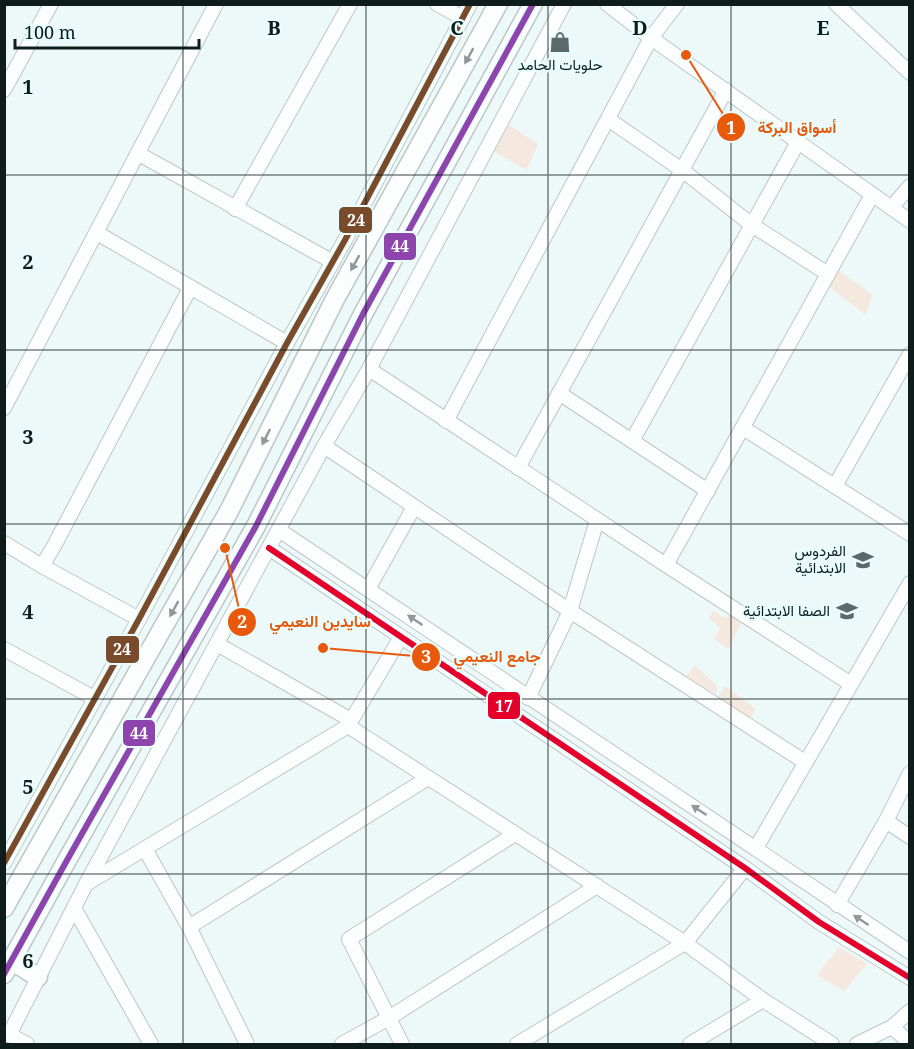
<svg xmlns="http://www.w3.org/2000/svg" width="914" height="1049" font-family="'Noto Serif',Vazirmatn,serif">
	<style>
		.green { fill: #f5e8de }
		.lines { fill: none; stroke-linecap: round; stroke-linejoin: round }
		.minor-casing { stroke: #bbc7c6; stroke-width: 16 }
		.major-casing { stroke: #bbc7c6; stroke-width: 21 }
		.minor { stroke: #fcfefe; stroke-width: 14 }
		.major { stroke: #fcfefe; stroke-width: 18 }
		.bus-1-casing { stroke: #e8fdfd; stroke-width: 10 }
		.bus-2-casing { stroke: #e8fdfd; stroke-width: 10 }
		.bus-3-casing { stroke: #e8fdfd; stroke-width: 10 }
		.bus-1 { stroke: #e4002b; stroke-width: 6 }
		.bus-2 { stroke: #7a4b2a; stroke-width: 6 }
		.bus-3 { stroke: #8e44ad; stroke-width: 6 }
		.oneway { fill: #919898 }
		.grid { fill: none; stroke: #0f1c1c; stroke-width: 1.5; stroke-opacity: 0.55 }
		.labels { text-anchor: middle; stroke-width: 4.5; stroke-linejoin: round; paint-order: stroke }
		.poi-label { font-size: 15px; fill: #0f1c1c; stroke: #e8fdfd; text-anchor: end }
		.grid-label { font-size: 20px; text-anchor: middle; font-weight: bold; fill: #0f1c1c; stroke: #e8fdfd; stroke-width: 4.5; stroke-linejoin: round; paint-order: stroke }
		.leader { fill: none; stroke: #e8590c; stroke-width: 2 }
		.callout-dot { fill: #e8590c; stroke: #e8fdfd; stroke-width: 2 }
		.mark-label { font-size: 18px; text-anchor: middle; font-weight: bold; fill: #fff }
		.callout-label { font-size: 16px; text-anchor: middle; font-weight: bold; fill: #e8590c; stroke: #e8fdfd; stroke-width: 4.5; stroke-linejoin: round; paint-order: stroke }
		.line-badge { stroke: #e8fdfd; stroke-width: 2 }
		.badge-label { font-size: 16px; text-anchor: middle; font-weight: bold; fill: #fff }
	</style>
	<rect width="100%" height="100%" fill="#edf8f8"/>
	<!-- green -->
	<g class="green">
		<path d="M506,123L538,144L527,170L493,151Z"/>
		<path d="M836,269L872,294L866,315L829,287Z"/>
		<path d="M713,610L724,618L732,615L741,623L728,649L714,639L720,628L709,618Z"/>
		<path d="M695,665L717,686L716,694L686,677Z"/>
		<path d="M725,686L756,709L749,720L717,699Z"/>
		<path d="M839,947L867,964L844,991L817,975Z"/>
	</g>
	<g class="lines">
		<defs>
			<g id="minor">
				<path d="M437,4L463,18"/>
				<path d="M607,4L651,38L910,221"/>
				<path d="M836,4L910,73"/>
				<path d="M4,90L51,4"/>
				<path d="M608,119L682,170L752,225L828,274"/>
				<path d="M139,154L333,262"/>
				<path d="M891,208L910,186"/>
				<path d="M235,209L350,4"/>
				<path d="M97,233L287,343"/>
				<path d="M369,369L666,565L851,684"/>
				<path d="M559,393L708,491"/>
				<path d="M4,408L216,4"/>
				<path d="M446,421L651,38L677,4"/>
				<path d="M743,428L910,534"/>
				<path d="M632,441L798,142"/>
				<path d="M324,446L570,611L805,762"/>
				<path d="M518,468L726,90"/>
				<path d="M835,486L910,354"/>
				<path d="M279,530L910,952"/>
				<path d="M4,543L42,566L139,619"/>
				<path d="M269,548L745,868L819,922L910,978"/>
				<path d="M666,565L872,195"/>
				<path d="M42,566L54,546L190,288"/>
				<path d="M368,589L414,507"/>
				<path d="M217,644L351,720"/>
				<path d="M4,649L94,698"/>
				<path d="M528,698L570,611L597,520"/>
				<path d="M348,726L685,943L763,1000L832,1044"/>
				<path d="M886,821L910,837"/>
				<path d="M756,848L910,583"/>
				<path d="M145,849L189,927L247,1044"/>
				<path d="M4,863L139,619L287,343L345,240L470,4"/>
				<path d="M86,884L324,446L369,369L564,4"/>
				<path d="M837,905L886,821L910,773"/>
				<path d="M74,908L151,1044"/>
				<path d="M189,927L428,778"/>
				<path d="M892,1027L910,1043"/>
				<path d="M4,1032L27,1044"/>
				<path d="M9,1035L86,884L348,726L401,637"/>
				<path d="M342,1044L389,1018L597,886"/>
				<path d="M402,1044L349,939L515,834"/>
				<path d="M517,1044L685,943L745,868"/>
				<path d="M690,1044L763,1000"/>
				<path d="M857,1044L892,1027L910,1011"/>
			</g>
			<g id="major">
				<path d="M4,908L229,511L335,299L498,4"/>
				<path d="M12,961L38,977"/>
				<path d="M4,974L66,862L256,526L363,314L533,4"/>
			</g>
		</defs>
		<!-- minor casing -->
		<use href="#minor" class="minor-casing"/>
		<!-- major casing -->
		<use href="#major" class="major-casing"/>
		<!-- minor -->
		<use href="#minor" class="minor"/>
		<!-- major -->
		<use href="#major" class="major"/>
		<defs>
			<path id="bus-1" d="M269,548L745,868L819,922L910,978"/>
			<path id="bus-2" d="M4,863L139,619L287,343L345,240L470,4"/>
			<path id="bus-3" d="M4,974L66,862L256,526L363,314L533,4"/>
		</defs>
		<!-- bus-1 casing -->
		<use href="#bus-1" class="bus-1-casing"/>
		<!-- bus-2 casing -->
		<use href="#bus-2" class="bus-2-casing"/>
		<!-- bus-3 casing -->
		<use href="#bus-3" class="bus-3-casing"/>
		<!-- bus-1 -->
		<use href="#bus-1" class="bus-1"/>
		<!-- bus-2 -->
		<use href="#bus-2" class="bus-2"/>
		<!-- bus-3 -->
		<use href="#bus-3" class="bus-3"/>
	</g>
	<!-- one-way arrows -->
	<defs><path id="oneway-solid" d="M-6-.8H1V-3.2L6.5 0L1 3.2V.8H-6Z" transform="scale(1.5)"/></defs>
	<g class="oneway">
		<use href="#oneway-solid" transform="translate(469 56) rotate(119)"/>
		<use href="#oneway-solid" transform="translate(355 263) rotate(119)"/>
		<use href="#oneway-solid" transform="translate(266 437) rotate(117)"/>
		<use href="#oneway-solid" transform="translate(174 609) rotate(119)"/>
		<use href="#oneway-solid" transform="translate(415 620) rotate(-146)"/>
		<use href="#oneway-solid" transform="translate(699 810) rotate(-147)"/>
		<use href="#oneway-solid" transform="translate(861 920) rotate(-147)"/>
	</g>
	<!-- grid -->
	<path class="grid" d="M183,4V1044M366,4V1044M548,4V1044M731,4V1044M4,175H910M4,350H910M4,524H910M4,699H910M4,874H910"/>
	<!-- icons -->
	<defs>
		<symbol id="shop-bare" viewBox="-9 -9 18 18"><path d="M-5-2.5h2.3a2.7 3.5 0 0 1 5.4 0H5L5.5 6h-11ZM-1.5-2.5h3a1.5 2.3 0 0 0-3 0Z" fill="#5d6969" stroke="#e8fdfd" stroke-width="2.5" paint-order="stroke"/></symbol>
		<symbol id="school-bare" viewBox="-9 -9 18 18"><path d="M0-5L7-2L0 1L-7-2ZM-4 1L0 2.5L4 1V4Q0 6-4 4Z" fill="#5d6969" stroke="#e8fdfd" stroke-width="2.5" paint-order="stroke"/></symbol>
	</defs>
	<g fill-rule="evenodd">
		<use href="#shop-bare" x="545" y="27" width="30" height="30"/>
		<use href="#school-bare" x="848" y="545" width="30" height="30"/>
		<use href="#school-bare" x="832" y="596" width="30" height="30"/>
	</g>
	<g class="labels">
		<!-- poi labels -->
		<g class="poi-label">
			<text x="560" y="70" text-anchor="middle">حلويات الحامد</text>
			<text x="846" y="556">الفردوس<tspan x="846" dy="17">الابتدائية</tspan></text>
			<text x="830" y="616">الصفا الابتدائية</text>
		</g>
	</g>
	<g class="grid-label">
		<text x="274" y="35">B</text>
		<text x="457" y="35">C</text>
		<text x="640" y="35">D</text>
		<text x="823" y="35">E</text>
		<text x="28" y="94">1</text>
		<text x="28" y="269">2</text>
		<text x="28" y="444">3</text>
		<text x="28" y="619">4</text>
		<text x="28" y="794">5</text>
		<text x="28" y="968">6</text>
	</g>
	<!-- callouts -->
	<path class="leader" d="M686 55L731 127M225 548L242 622M323 648L426 657"/>
	<g class="callout-dot">
		<circle cx="686" cy="55" r="6"/>
		<circle cx="225" cy="548" r="6"/>
		<circle cx="323" cy="648" r="6"/>
		<circle cx="731" cy="127" r="15"/>
		<circle cx="242" cy="622" r="15"/>
		<circle cx="426" cy="657" r="15"/>
	</g>
	<g class="mark-label">
		<text x="731" y="134">1</text>
		<text x="242" y="628">2</text>
		<text x="426" y="663">3</text>
	</g>
	<g class="callout-label">
		<text x="797" y="133">أسواق البركة</text>
		<text x="320" y="627">سايدين النعيمي</text>
		<text x="497" y="662">جامع النعيمي</text>
	</g>
	<g class="line-badge">
		<rect x="338" y="206" width="35" height="28" rx="6" fill="#7a4b2a"/>
		<rect x="383" y="232" width="34" height="29" rx="6" fill="#8e44ad"/>
		<rect x="105" y="635" width="35" height="29" rx="6" fill="#7a4b2a"/>
		<rect x="487" y="691" width="34" height="29" rx="6" fill="#e4002b"/>
		<rect x="122" y="719" width="34" height="28" rx="6" fill="#8e44ad"/>
	</g>
	<g class="badge-label">
		<text x="356" y="226">24</text>
		<text x="400" y="252">44</text>
		<text x="122" y="655">24</text>
		<text x="504" y="712">17</text>
		<text x="139" y="739">44</text>
	</g>
	<!-- border -->
	<rect width="914" height="1049" fill="none" stroke="#0f1c1c" stroke-width="12"/>
	<!-- scale -->
	<path d="M15 39v9h184v-9" fill="none" stroke="#0f1c1c" stroke-width="3"/>
	<text x="24" y="39" font-size="18" fill="#0f1c1c" stroke="#e8fdfd" stroke-width="4.5" paint-order="stroke">100 m</text>
</svg>
